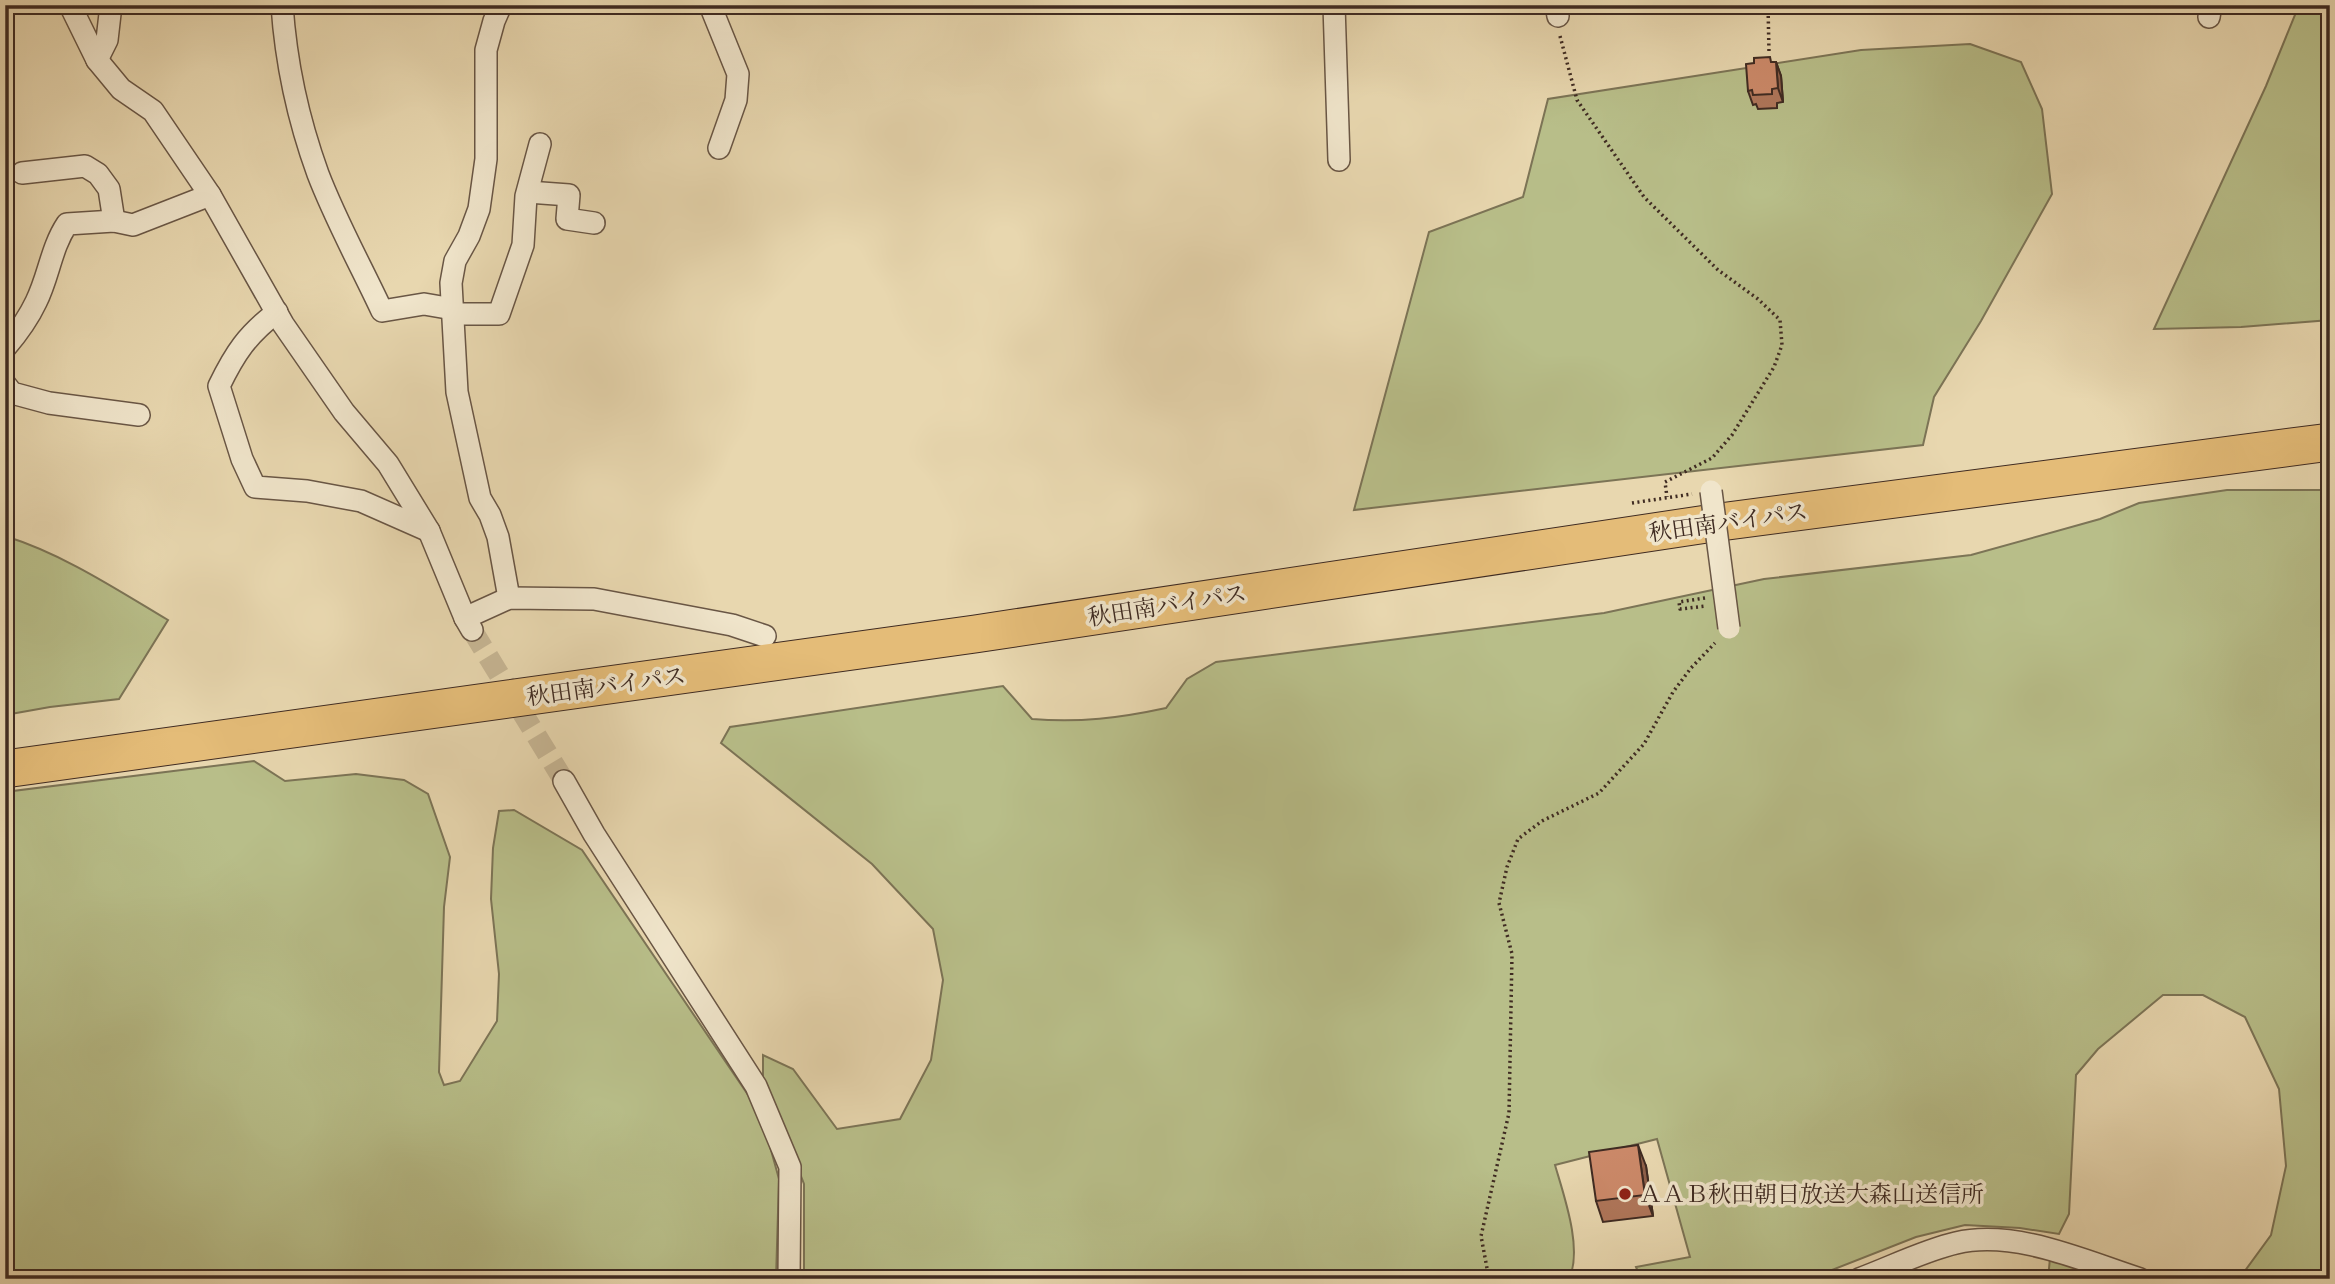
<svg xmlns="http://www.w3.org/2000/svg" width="2335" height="1284" font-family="'IM FELL French Canon','Noto Serif JP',serif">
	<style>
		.green { fill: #b8be89; stroke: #7c7456; stroke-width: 2 }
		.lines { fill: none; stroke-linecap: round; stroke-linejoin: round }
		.street-tunnel { stroke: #c6b593; stroke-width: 21; stroke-dasharray: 21 10; stroke-linecap: butt }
		.street-casing { stroke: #695645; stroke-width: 24 }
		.highway-casing { stroke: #3f2b22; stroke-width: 39 }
		.path { stroke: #3f2b22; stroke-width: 3.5; stroke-dasharray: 2 3.5; stroke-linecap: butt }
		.street { stroke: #f0e5cb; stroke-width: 21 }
		.highway { stroke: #e4bc78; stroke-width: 37 }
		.street-bridge-casing { stroke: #695645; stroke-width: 24; stroke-linecap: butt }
		.street-bridge { stroke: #f0e5cb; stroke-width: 21 }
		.wall { fill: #af765a; stroke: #3f2b22; stroke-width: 2 }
		.shaded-wall { fill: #8e604a; stroke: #3f2b22; stroke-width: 2 }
		.building { fill: #cb8969; stroke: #3f2b22; stroke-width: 2 }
		.poi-dot { fill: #8f2418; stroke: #f0e5cb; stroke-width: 2.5 }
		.labels { text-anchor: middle; stroke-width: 7; stroke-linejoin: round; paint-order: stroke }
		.street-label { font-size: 23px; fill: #3f2b22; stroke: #f0e5cb }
		.poi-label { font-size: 23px; fill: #3f2b22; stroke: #f0e5cb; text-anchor: start }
	</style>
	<rect width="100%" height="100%" fill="#e8d7af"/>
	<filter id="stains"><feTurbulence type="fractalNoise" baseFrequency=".00286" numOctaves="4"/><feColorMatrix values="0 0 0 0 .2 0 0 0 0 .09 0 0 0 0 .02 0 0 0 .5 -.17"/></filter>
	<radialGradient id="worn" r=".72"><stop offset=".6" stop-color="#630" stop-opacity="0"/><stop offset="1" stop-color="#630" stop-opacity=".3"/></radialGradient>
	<!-- green -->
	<g class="green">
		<path d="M2299,5H2330V320L2241,327L2154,329L2266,86Z"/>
		<path d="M1970,44L2021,62L2042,109L2052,194L1981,321L1934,397L1923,445L1354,510L1429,232L1523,197L1548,99L1861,50Z"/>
		<path d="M2227,490H2330V1279H2239L2271,1235L2286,1166L2279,1089L2245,1017L2203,995H2163L2098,1049L2076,1075L2069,1214L2059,1234L2020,1228L1965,1225L1916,1237L1809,1279H1641L1636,1267L1690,1257L1657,1139L1555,1165C1564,1196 1583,1249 1569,1279H804V1184L763,1079V1055L793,1069L837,1129L900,1119L931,1060L943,980L933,929L872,864L721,743L730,727L1003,686L1032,719C1079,723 1120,718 1166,708L1187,679L1216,662L1604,613L1764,579L1971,555L2100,519L2139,503Z"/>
		<path d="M5,536C63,554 116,589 168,620L119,699L50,707L5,715Z"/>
		<path d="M254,761L285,781L356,774L404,780L428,794L450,857L444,907L439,1072L444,1085L460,1081L497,1021L499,974L491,899L493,848L499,811L514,810L582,850L761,1114L779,1179L776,1279H5V792Z"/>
		<path d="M2050,1258L2140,1279H2048Z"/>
	</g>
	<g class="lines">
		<!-- street-tunnel -->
		<path class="street-tunnel" d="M472,630L564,781"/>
		<defs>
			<g id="street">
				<path d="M70,5L97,60L121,89L153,111L210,195L283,324L344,412L388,464L429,531L465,618L472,630"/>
				<path d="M282,5C286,64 298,119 318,174C336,221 361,266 382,311L424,304L453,309"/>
				<path d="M501,5L494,21L486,50V159L479,209L469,236L455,261L451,283L457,392L480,498L490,515L498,537L509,598"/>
				<path d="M710,5L738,74L736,100L719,148"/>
				<path d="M1334,5L1339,160"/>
				<path d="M1556,5L1558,16"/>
				<path d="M2209,17L2211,5"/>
				<path d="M97,60L107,40L111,5"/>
				<path d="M22,173L85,166L98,174L109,189L114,221"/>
				<path d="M528,192L569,195L567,219L594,223"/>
				<path d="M277,312C247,335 235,353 219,386L242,459L255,487L307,491L361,501L429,531"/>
				<path d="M453,314H499L523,245L526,196L540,144"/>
				<path d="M5,348C17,334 28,319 36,302C49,276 51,248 67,224L114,221L133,225L210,195"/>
				<path d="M5,384L12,393L49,403L139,415"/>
				<path d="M465,618L509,598L594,599L732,625L765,636"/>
				<path d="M564,781L594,834L756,1086L790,1167L789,1279"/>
				<path d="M1859,1279C1889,1268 1925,1250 1956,1243C2015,1229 2084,1261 2140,1279"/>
			</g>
			<path id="highway" d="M5,769L975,634L1720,522L2330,442"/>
		</defs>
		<!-- street casing -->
		<use href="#street" class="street-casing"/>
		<!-- highway casing -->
		<use href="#highway" class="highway-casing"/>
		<!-- path -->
		<g class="path">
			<path d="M1768,5L1769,52"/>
			<path d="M1560,36L1577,100L1644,197L1718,270L1758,299L1780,320L1782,345L1774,367L1732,435L1712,458L1665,482L1667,497"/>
			<path d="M1632,503L1692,494"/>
			<path d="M1705,598L1679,602L1680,609L1706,606"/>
			<path d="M1489,1279L1481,1236L1509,1113L1512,954L1499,903L1507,867L1518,839L1542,821L1599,793L1644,744L1673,692L1691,668L1715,643"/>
		</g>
		<!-- street -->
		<use href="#street" class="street"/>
		<!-- highway -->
		<use href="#highway" class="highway"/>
		<defs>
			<path id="street-bridge" d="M1711,491L1729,628"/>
		</defs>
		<!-- street-bridge casing -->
		<use href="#street-bridge" class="street-bridge-casing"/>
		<!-- street-bridge -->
		<use href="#street-bridge" class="street-bridge"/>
	</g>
	<!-- wall -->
	<g class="wall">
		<path d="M1776,62L1781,76L1783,102L1777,103V108L1758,109L1756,104L1753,105L1748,91L1754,63Z"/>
		<path d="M1646,1166L1653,1216L1603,1222L1596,1201Z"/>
	</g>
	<!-- shaded-wall -->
	<g class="shaded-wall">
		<path d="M1776,62L1781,76L1783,102L1778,88Z"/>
		<path d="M1638,1145L1646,1166L1653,1216L1645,1195Z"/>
	</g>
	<!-- building -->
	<g class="building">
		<path d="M1770,57L1771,62H1776L1778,88L1772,89V94L1753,95L1752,90L1748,91L1746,64L1754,63V58Z"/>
		<path d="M1638,1145L1645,1195L1596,1201L1589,1152Z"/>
	</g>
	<!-- markers -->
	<circle class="poi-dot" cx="1625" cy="1194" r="7"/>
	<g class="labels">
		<!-- street labels -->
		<g class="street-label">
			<text transform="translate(1728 522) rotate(-8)" y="8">秋田南バイパス</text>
			<text transform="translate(1167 605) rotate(-9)" y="8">秋田南バイパス</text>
			<text transform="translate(606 686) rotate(-8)" y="8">秋田南バイパス</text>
		</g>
		<!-- poi labels -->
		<g class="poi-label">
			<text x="1639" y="1202">ＡＡＢ秋田朝日放送大森山送信所</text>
		</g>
	</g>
	<!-- margin -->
	<rect width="2335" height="1284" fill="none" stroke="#e8d7af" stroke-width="28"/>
	<rect x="7" y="7" width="2321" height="1270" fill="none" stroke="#3f2b22" stroke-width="3.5"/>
	<rect x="14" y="14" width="2307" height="1256" fill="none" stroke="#3f2b22" stroke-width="2"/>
	<rect width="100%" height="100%" filter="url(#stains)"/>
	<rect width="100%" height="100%" fill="url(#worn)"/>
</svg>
